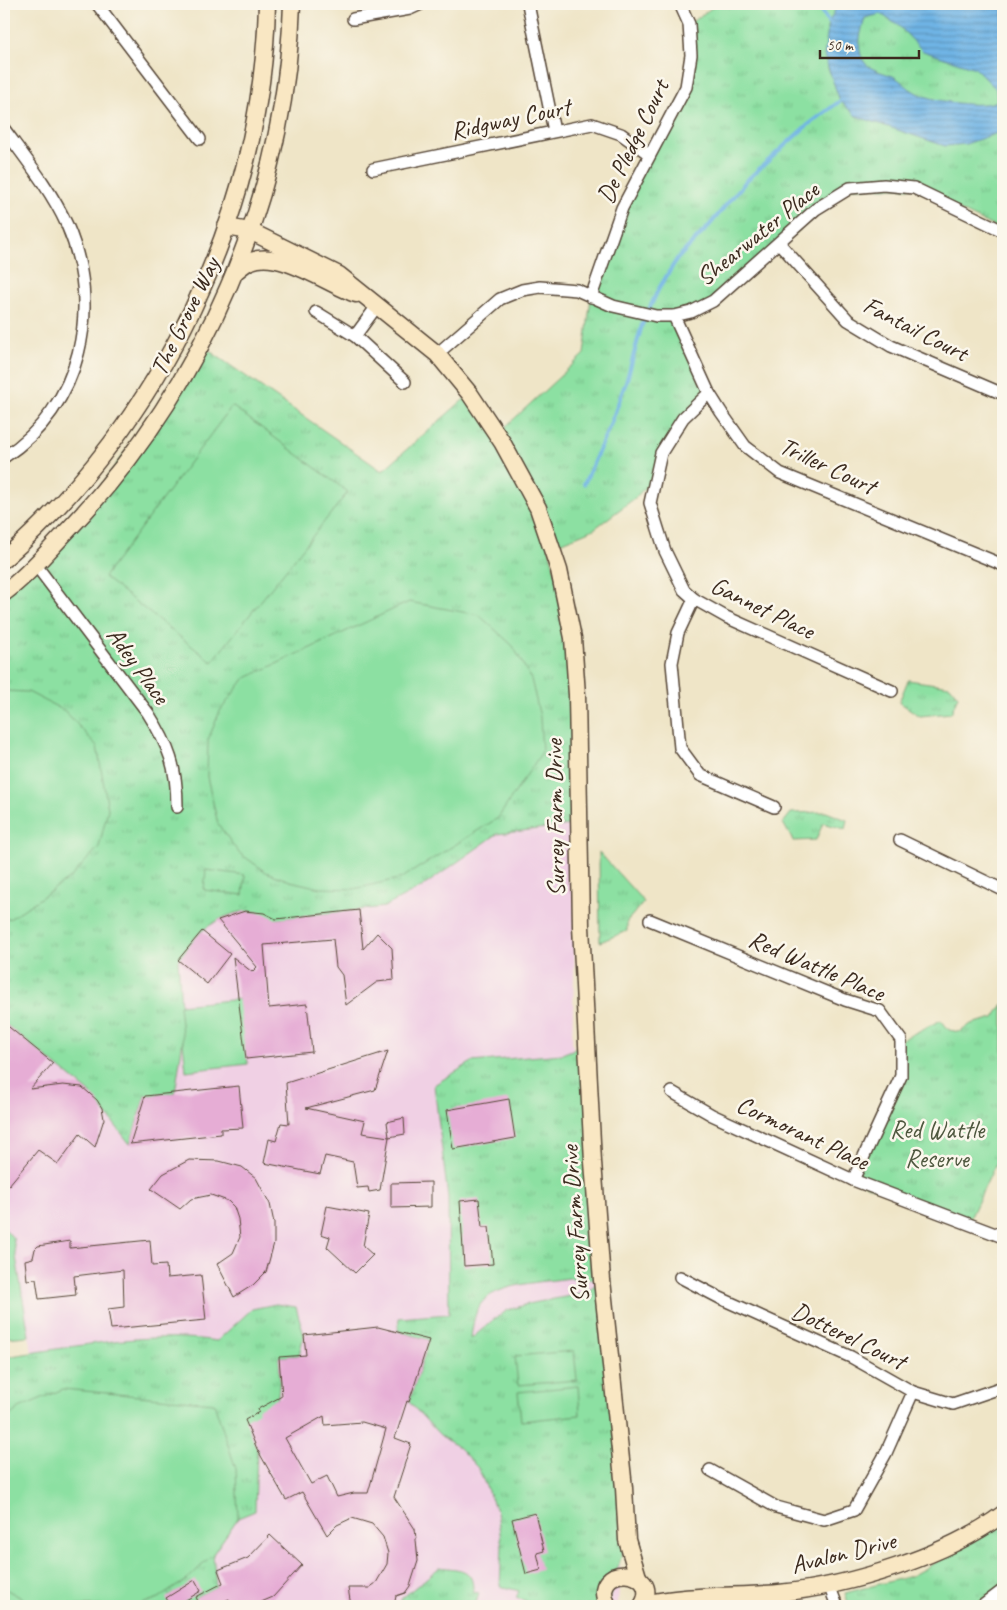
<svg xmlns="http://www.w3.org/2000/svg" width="1007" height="1610" font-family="Caveat,sans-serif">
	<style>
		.built { fill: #f0d0e4 }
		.grass { fill: url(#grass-tufts); stroke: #648560; fill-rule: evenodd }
		.pitch { fill: #8ce0a2; stroke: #648560 }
		.water { fill: url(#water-rules); stroke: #556f82; fill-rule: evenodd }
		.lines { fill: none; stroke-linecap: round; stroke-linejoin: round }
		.stream { stroke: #6fb4e5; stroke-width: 4 }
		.building { fill: #e6add5; fill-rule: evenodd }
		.street-casing { stroke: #564637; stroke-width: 14 }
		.secondary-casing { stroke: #564637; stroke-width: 19 }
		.street { stroke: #fff; stroke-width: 11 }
		.secondary { stroke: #f9e7c3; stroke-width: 16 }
		.labels { text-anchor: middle; stroke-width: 5; stroke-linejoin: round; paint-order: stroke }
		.street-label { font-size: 25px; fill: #3b2a1e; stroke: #fbf7ec }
		.park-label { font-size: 25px; fill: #4f583f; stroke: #fbf7ec }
	</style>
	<defs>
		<pattern id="grass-tufts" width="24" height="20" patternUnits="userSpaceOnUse" patternTransform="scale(1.25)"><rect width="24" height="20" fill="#8ce0a2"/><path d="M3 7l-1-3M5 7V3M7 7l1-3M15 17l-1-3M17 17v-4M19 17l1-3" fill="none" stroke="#7ac08b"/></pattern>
		<pattern id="water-rules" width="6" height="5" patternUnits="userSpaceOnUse" patternTransform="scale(1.25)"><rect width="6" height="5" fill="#6fb4e5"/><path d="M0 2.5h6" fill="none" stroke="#5c93b9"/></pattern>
	</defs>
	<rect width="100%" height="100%" fill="#fbf7ec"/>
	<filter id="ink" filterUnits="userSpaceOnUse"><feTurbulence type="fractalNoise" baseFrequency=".02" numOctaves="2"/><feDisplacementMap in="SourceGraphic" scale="10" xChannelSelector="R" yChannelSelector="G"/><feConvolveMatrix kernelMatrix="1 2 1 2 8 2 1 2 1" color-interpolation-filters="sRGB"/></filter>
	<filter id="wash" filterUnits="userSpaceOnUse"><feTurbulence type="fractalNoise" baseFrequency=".0096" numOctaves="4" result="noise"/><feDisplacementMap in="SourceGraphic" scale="20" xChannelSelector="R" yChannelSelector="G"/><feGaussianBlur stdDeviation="1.12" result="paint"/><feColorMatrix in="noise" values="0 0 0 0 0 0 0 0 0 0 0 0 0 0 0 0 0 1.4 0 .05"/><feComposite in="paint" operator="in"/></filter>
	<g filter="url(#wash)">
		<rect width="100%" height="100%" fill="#efe5c7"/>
		<!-- built -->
		<path class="built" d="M201,345L382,471L470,394L578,835L572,1041L624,1488L618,1606H4V1362L32,1353L13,1238L4,1228V592L73,525Z"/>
		<!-- grass -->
		<g class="grass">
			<path d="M717,4H1003V231L914,188H850L713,301L675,316L709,393L683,418L656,476L635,498L594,529L558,544L502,430L584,354L591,297L622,208L686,87L689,24Z"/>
			<path d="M201,345L382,471L470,394L538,508L573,638L578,824L497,834L422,887L384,907L270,920C251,901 221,917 203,930C194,937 186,951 178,960L183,1040L175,1093L145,1096L130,1144L89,1092L4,1023V593L73,525Z"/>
			<path d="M908,680L950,686L958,696L951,713L920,716L899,702Z"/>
			<path d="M826,812L847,820L845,829L823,823L816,840L793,841L783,823L791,813Z"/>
			<path d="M599,852L644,902L627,921V931L600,942Z"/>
			<path d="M1003,1004V1148L968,1223L853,1180L901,1076V1040L941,1020L949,1030L960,1032L971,1024L994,1018Z"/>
			<path d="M586,1040L627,1540L615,1576L608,1606H525L526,1601L516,1598L519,1591L500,1586L502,1546L497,1512L478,1468L459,1448L440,1435L409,1402L429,1340L398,1331L399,1318L449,1314L448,1198L434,1085L472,1062L562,1054L572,1050ZM570,1278L602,1280L586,1293L528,1304L508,1310L493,1320L471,1339C472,1329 474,1314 480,1305C494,1283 545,1282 570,1278Z"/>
			<path d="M276,1304L296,1307L304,1335L299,1355L279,1357C282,1390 275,1412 267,1443L257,1449L255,1511L238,1518L213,1554L216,1587L196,1597L189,1606H4V1360L11,1356C80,1346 148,1331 217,1341L252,1309Z"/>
			<path d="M1003,1525V1586L976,1606H849L845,1593L911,1576Z"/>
			<path d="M440,1567C459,1570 474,1567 473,1592L479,1593L475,1606H401V1599Z"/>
		</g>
		<!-- pitch -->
		<g class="pitch">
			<path d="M232,406L348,492L212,662L104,577Z"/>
			<path d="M409,602L479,615L513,646L531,679L540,717L542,752L498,818L402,878L354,889L320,888L290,881L266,872L238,852L218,824L207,777L208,740L220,711L244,679Z"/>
			<path d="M4,691L28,692L65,711L97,746L108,809L99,847L70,878L11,918L4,920Z"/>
			<path d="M206,870L245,875L243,895L204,890Z"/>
			<path d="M241,999L248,1064L186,1071L179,1005Z"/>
			<path d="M4,1228L13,1238L29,1336L4,1338Z"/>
			<path d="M574,1351L577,1380L518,1385L515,1356Z"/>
			<path d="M578,1386L580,1415L521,1421L518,1392Z"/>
			<path d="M63,1389L214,1403L236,1469L238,1518L213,1554L189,1578L159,1598L136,1606H44L30,1603L4,1588V1421L19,1408Z"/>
		</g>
		<!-- water -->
		<path class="water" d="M838,4H1003V131L966,144L945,146L856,116L840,101L824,56L829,22ZM881,14L900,27L923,51L975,68L996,89L997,101C982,109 930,101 915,92C907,88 901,80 893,76C884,73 871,70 865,63C855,49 861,32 865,18Z"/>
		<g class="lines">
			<!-- stream -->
			<g class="stream">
				<path d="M816,4L829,22"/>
				<path d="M584,484L611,423L627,379L642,325L658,290L677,259L708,227L746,181L804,128L840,101"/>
			</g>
		</g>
		<g id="blocks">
			<!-- building -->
			<g class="building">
				<path d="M359,910L363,949L377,933L392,948L394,980L377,982L346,1005L342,975L336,967L333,939L264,945L269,1008L307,1004L312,1052L246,1059L233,957L252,972L257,967L218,920L245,911L264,913L276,919Z"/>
				<path d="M202,931L230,954L207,984L178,960Z"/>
				<path d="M4,1023L53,1063L30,1089L63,1085L82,1087L97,1100L102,1108L104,1119L95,1147L80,1134L58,1164L38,1150L4,1191Z"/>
				<path d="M388,1051L375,1090L306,1108L365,1121L362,1133L389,1137L380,1190L369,1192L368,1187L357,1188L353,1162L325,1156L320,1174L264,1163L269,1139L276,1141L281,1123L289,1124L286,1083Z"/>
				<path d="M239,1086L243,1128L221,1129V1134L130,1144L145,1096Z"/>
				<path d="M509,1099L515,1138L453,1149L447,1110Z"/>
				<path d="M404,1118L405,1134L389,1137L387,1122Z"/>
				<path d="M189,1160L219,1161L242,1167L256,1178L270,1204L274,1223V1243L266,1272L253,1285L234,1297L217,1264L233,1253L240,1237L238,1219L234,1207L228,1201L211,1195L191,1199L180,1209L151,1189L163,1174Z"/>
				<path d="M431,1182V1207L391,1208V1183Z"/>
				<path d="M479,1199L482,1227H489L493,1264L464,1266L460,1201Z"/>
				<path d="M327,1206L369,1214L363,1246L373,1255L355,1273L327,1247L330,1237L321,1234Z"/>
				<path d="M150,1240L152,1266L166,1265L167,1278L201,1275L206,1320L111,1329L108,1309L124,1307L123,1270L74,1276L76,1295L39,1299L36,1279L27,1280L25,1260L33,1258L35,1249L38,1246L70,1241V1248Z"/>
				<path d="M378,1327L429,1340L409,1402L407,1401L395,1438L411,1444L394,1497L415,1529L418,1561L410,1586L405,1593L396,1596L394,1606H351L348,1588H369L376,1583L387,1564L388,1553L383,1537L372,1524L352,1518L337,1525L327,1535L302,1492L286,1500L257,1449L245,1420L259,1412L258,1409L282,1396L279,1357L306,1355L304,1335ZM324,1416L325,1425L362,1422L386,1429L368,1493H354L337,1497L327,1476L311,1484L285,1438Z"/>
				<path d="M535,1513L544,1551L537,1553L541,1570L526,1574L512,1519Z"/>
				<path d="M270,1535L302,1565L273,1597L252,1606H232L229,1599L214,1606H200L196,1597L223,1583L218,1570L248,1558Z"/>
				<path d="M195,1580L201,1591L176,1606H171L166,1598Z"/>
			</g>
		</g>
	</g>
	<g filter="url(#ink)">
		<use href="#blocks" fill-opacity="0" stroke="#564637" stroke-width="1"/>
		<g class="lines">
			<defs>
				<g id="street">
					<path d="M97,4L200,139"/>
					<path d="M528,4L554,131"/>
					<path d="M353,19L410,9L421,4"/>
					<path d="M4,129C26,159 51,190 67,225C103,307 82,407 4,457"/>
					<path d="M373,169L592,124L621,134L649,154"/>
					<path d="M779,243L848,320L891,346L1003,394"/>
					<path d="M591,297L622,208L686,87L691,55L689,24L680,4"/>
					<path d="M316,312L355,336L405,382"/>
					<path d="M674,316L709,393L721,412L745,446L780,473L1003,565"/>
					<path d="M355,336L377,306"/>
					<path d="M437,354L500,299L522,290L540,287L577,290L613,306L656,316H674L691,312L713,301L816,209L850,188L884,185L914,188L1003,231"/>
					<path d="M709,393L683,418L661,453L650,503L665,551L684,590L694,599L726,617L892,691"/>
					<path d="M35,564L148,713C169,746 177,767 177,807"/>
					<path d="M694,599L678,633L672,663L680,748L700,775L774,807"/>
					<path d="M900,840L1003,890"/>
					<path d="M650,920L845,1000L880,1011L901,1040V1076L853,1180"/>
					<path d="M672,1092L712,1115L853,1180L1003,1237"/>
					<path d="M680,1277L720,1298L851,1357L913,1392L953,1404L1003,1387"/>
					<path d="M710,1470L776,1507L824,1520L854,1510L886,1453L913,1392"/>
					<path d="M829,1585L837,1606"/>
					<path d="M982,1606L1003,1590"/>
				</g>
				<g id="secondary">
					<path d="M226,227L250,231L339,275L437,354L470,394L502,442L538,508L559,570L573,638L577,695L581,926L593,1162L602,1280L624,1488L627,1540L638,1577"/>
					<path d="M235,272C240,268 245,263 251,261C280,249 329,285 356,294"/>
					<path d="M4,559C161,422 263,213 267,4"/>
					<path d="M4,593C28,575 48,551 69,529C203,388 286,199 292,4"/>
					<path d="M643,1604C688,1594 734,1597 779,1593C850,1586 947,1556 1003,1514"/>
					<path d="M608,1606C586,1562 665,1566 642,1606"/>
				</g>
			</defs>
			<!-- street casing -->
			<use href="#street" class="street-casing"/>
			<!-- secondary casing -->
			<use href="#secondary" class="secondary-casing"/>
			<!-- street -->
			<use href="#street" class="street"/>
			<!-- secondary -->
			<use href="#secondary" class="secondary"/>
		</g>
	</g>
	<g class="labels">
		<!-- street labels -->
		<g class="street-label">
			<text transform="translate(510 118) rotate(-12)" y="9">Ridgway Court</text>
			<text transform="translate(632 141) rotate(-64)" y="9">De Pledge Court</text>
			<text transform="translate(757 233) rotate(-39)" y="9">Shearwater Place</text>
			<text transform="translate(184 316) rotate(-64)" y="9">The Grove Way</text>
			<text transform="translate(916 328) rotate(27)" y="9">Fantail Court</text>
			<text transform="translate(828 465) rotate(25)" y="9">Triller Court</text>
			<text transform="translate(763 607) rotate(26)" y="9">Gannet Place</text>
			<text transform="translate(139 665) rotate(54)" y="9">Adey Place</text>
			<text transform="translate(554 818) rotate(-91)" y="9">Surrey Farm Drive</text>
			<text transform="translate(817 965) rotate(23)" y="9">Red Wattle Place</text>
			<text transform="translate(803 1132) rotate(25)" y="9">Cormorant Place</text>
			<text transform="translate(574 1224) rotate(-94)" y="9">Surrey Farm Drive</text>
			<text transform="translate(849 1335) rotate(26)" y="9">Dotterel Court</text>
			<text transform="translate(843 1552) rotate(-14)" y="9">Avalon Drive</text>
		</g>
		<!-- park labels -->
		<g class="park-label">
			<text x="937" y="1138">Red Wattle<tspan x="937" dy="29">Reserve</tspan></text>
		</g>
	</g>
	<!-- margin -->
	<rect width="1007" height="1610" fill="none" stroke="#fbf7ec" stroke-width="20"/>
	<!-- scale -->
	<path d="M820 50v8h99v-8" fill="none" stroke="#3b2a1e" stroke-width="2.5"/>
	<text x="827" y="50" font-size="15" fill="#3b2a1e" stroke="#fbf7ec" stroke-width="4" paint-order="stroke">50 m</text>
</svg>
